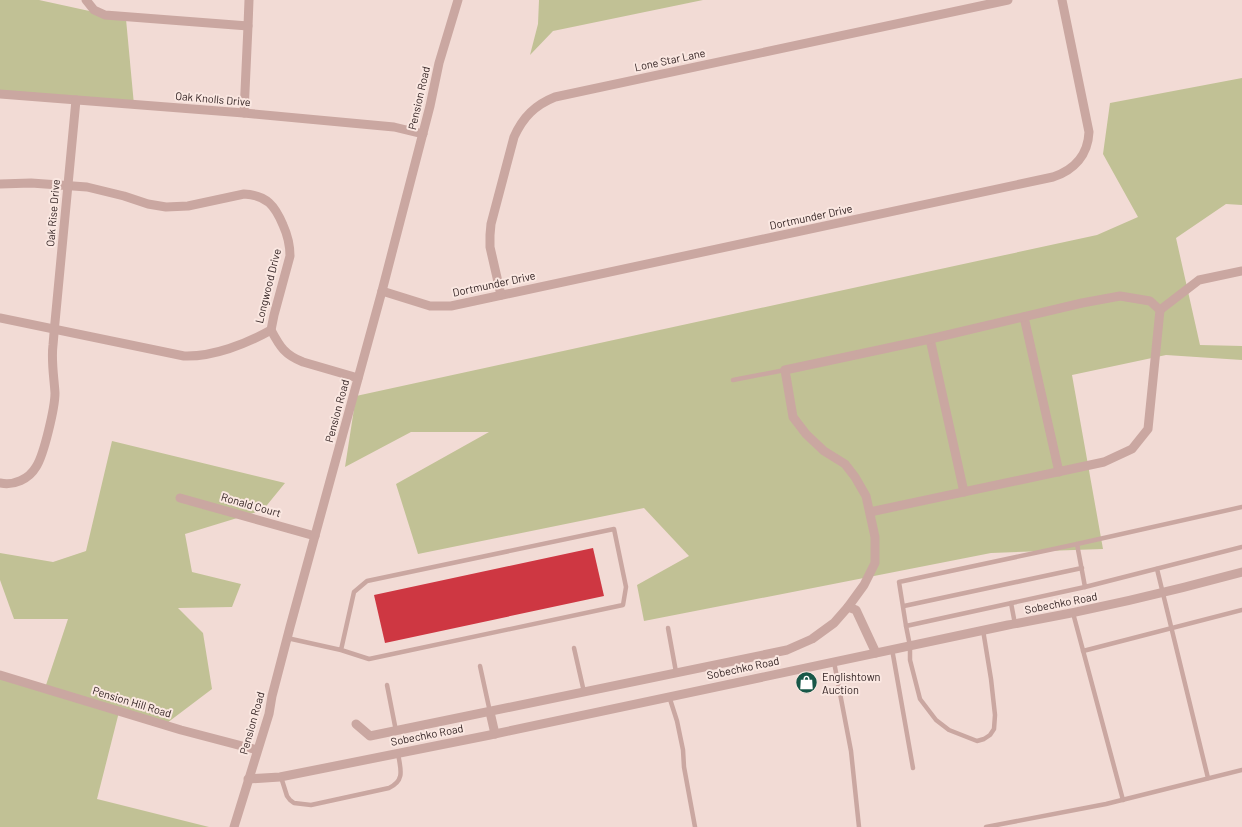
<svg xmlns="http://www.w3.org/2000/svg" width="1242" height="827" font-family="Barlow,sans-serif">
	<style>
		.green { fill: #c1c195 }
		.building { fill: #ce3742 }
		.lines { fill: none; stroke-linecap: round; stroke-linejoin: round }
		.service { stroke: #caa7a1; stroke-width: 4.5 }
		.minor { stroke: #caa7a1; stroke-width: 9 }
		.labels { text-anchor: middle; stroke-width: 4; stroke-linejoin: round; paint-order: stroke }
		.street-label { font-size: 11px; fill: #342424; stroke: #fae7e1 }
		.poi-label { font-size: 11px; fill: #342424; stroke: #fae7e1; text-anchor: start }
	</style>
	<rect width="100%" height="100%" fill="#f2dbd5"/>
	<!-- green -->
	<g class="green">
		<path d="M0,0H39L126,19L134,105L0,91Z"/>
		<path d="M539,0H703L553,31L530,55L538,24Z"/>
		<path d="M1242,78V205L1226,204L1176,238L1200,345L1242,346V360L1166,355L1072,375L1103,549L991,553L644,621L637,585L689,556L644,508L418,554L396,484L489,432H411L345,467L356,396L1097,235L1138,217L1103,154L1110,103Z"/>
		<path d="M112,441L285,483L263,510L185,534L192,572L241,584L232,607L178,608L203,633L212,689L167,723L119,712L97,799L209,827H0V675L45,688L68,619H14L0,580V553L53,562L86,551Z"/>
	</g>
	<!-- building -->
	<path class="building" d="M593,548L604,596L385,643L374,595Z"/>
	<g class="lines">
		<!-- service -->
		<g class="service">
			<path d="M733,380L785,370"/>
			<path d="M1242,507L1077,544L1085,587L1242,547"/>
			<path d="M1077,544L899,582L906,626L1085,587"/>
			<path d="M1157,569L1208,778"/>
			<path d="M1011,603L1015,624"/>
			<path d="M904,606L1082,568"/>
			<path d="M1073,613L1123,800"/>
			<path d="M906,626L910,646V660L920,699L936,720L949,730L977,741L984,739L990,735L994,729L995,715L991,679L983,630"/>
			<path d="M668,628L676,672"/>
			<path d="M287,638L341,650L369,659L623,605L626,587L614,529L367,581L354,592L341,650"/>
			<path d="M574,648L584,692"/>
			<path d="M892,649L913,768"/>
			<path d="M1083,651L1242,610"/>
			<path d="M834,662L851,751L859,827"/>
			<path d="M480,666L490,712"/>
			<path d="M387,685L396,731"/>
			<path d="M669,696L677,721L683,750L684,767L695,827"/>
			<path d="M281,777L287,796L290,800L294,803L311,805L389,788C406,780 400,768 398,753"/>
			<path d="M986,827L1106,804L1242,770"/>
		</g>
		<!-- minor -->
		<g class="minor">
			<path d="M86,0L94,10L105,15L248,26L249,0"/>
			<path d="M0,94L244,113L394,127L423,134"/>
			<path d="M244,113L248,26"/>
			<path d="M0,184L31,183L87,187L124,196L148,204L166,207L188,206L244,194C267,195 275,206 283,225C288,236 290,244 290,256L274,315L271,330C246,344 213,357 184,356L0,318"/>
			<path d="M382,291L430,306H451L1053,177C1074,170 1088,155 1089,132L1062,0"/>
			<path d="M501,295L490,247V235L491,224L514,137C523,117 535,105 555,97L1008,0"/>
			<path d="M1160,310L1199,280L1242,271"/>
			<path d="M1024,317L1059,472"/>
			<path d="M271,330C280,347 285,355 303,362L358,378"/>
			<path d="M930,339L964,492"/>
			<path d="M0,483C14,486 29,479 36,467C44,455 55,407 55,393C54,377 51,361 53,345C60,263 68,181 76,100"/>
			<path d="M180,498L315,536"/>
			<path d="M848,607L864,585L875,563V537L866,496L855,477L845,464L824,451L806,434L793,417L785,370L930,339L1082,303L1120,296L1150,301L1160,310L1148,429L1132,449L1104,462L870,512"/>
			<path d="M0,675L181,730L257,750"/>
			<path d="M490,712L495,734"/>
			<path d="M356,724L370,736L787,650L812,639L834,623L848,607L856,610L876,653"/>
			<path d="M248,779L280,777L490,735L1008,625C1087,611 1165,593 1242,572"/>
			<path d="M234,827L269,714L272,696L290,627L382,291L430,106L439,63L458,0"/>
		</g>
	</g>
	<!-- icons -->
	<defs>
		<symbol id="shop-disc" viewBox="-11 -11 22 22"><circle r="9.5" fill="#185748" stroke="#fae7e1"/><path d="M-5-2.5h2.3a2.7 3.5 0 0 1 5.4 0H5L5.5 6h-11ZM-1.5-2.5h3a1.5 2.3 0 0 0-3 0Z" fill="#fff"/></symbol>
	</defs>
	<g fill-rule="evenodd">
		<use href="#shop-disc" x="794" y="670" width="25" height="25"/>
	</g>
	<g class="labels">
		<!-- street labels -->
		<g class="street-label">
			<text transform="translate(670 60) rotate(-12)" y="4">Lone Star Lane</text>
			<text transform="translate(419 98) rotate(-77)" y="4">Pension Road</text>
			<text transform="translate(213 99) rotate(5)" y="4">Oak Knolls Drive</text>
			<text transform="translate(53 213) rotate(-85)" y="4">Oak Rise Drive</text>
			<text transform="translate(811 217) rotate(-12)" y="4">Dortmunder Drive</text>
			<text transform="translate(494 284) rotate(-12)" y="4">Dortmunder Drive</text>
			<text transform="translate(268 286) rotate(-76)" y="4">Longwood Drive</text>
			<text transform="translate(337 411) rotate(-75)" y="4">Pension Road</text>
			<text transform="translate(251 505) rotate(16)" y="4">Ronald Court</text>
			<text transform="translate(1061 603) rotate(-11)" y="4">Sobechko Road</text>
			<text transform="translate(743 668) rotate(-12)" y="4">Sobechko Road</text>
			<text transform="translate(132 702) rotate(17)" y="4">Pension Hill Road</text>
			<text transform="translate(252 723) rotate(-74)" y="4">Pension Road</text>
			<text transform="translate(427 735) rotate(-11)" y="4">Sobechko Road</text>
		</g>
		<!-- poi labels -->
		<g class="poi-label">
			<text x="822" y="681">Englishtown<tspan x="822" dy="13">Auction</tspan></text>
		</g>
	</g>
</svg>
